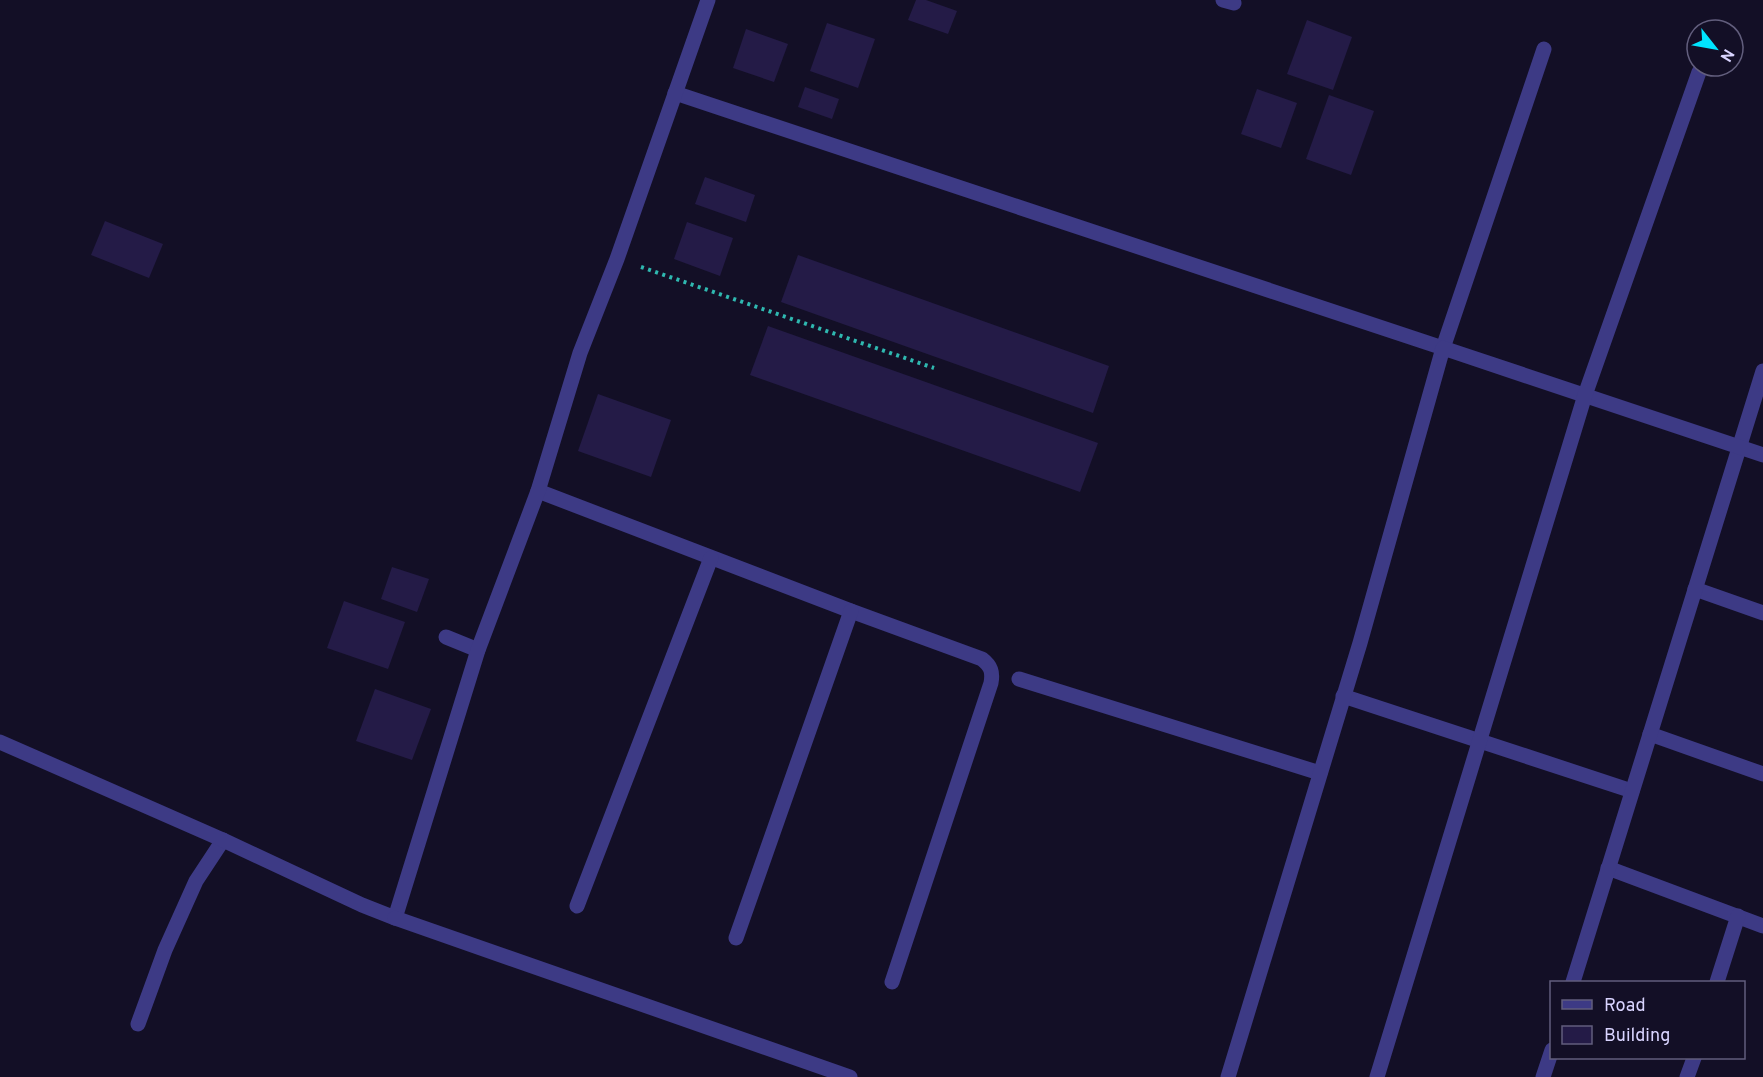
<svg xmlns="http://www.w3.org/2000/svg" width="1763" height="1077" font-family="Overpass,sans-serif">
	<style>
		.building { fill: #241b47 }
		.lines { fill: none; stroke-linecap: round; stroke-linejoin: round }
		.path { stroke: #2fb8b0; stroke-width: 4; stroke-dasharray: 3 4.5; stroke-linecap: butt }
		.service { stroke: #3d3a85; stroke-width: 15 }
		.minor { stroke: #3d3a85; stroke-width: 15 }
	</style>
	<rect width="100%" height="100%" fill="#130f26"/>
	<!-- building -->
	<g class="building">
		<path d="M916,0H926L957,11L948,34L908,20Z"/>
		<path d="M1307,20L1352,37L1333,90L1287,74Z"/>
		<path d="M827,23L875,39L858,88L810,71Z"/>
		<path d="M746,29L788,44L774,82L733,68Z"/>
		<path d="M805,87L839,99L832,119L798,107Z"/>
		<path d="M1257,89L1297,103L1281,148L1241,134Z"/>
		<path d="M1329,95L1374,111L1351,175L1306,159Z"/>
		<path d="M705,177L755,195L746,222L695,204Z"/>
		<path d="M105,221L163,244L149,278L91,255Z"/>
		<path d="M687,222L733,238L720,276L674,259Z"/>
		<path d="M798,255L1109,366L1093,413L781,302Z"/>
		<path d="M768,326L1098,443L1080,492L750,375Z"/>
		<path d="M598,394L671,420L651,477L578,451Z"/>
		<path d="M392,567L429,579L417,612L381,599Z"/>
		<path d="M344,601L405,622L388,669L327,648Z"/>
		<path d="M375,689L431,709L412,760L356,741Z"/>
	</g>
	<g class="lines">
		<!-- path -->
		<path class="path" d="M641,267L934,368"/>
		<!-- service -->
		<g class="service">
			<path d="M446,637L478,650"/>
			<path d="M138,1024L165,950L196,881L223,840"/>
		</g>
		<!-- minor -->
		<g class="minor">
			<path d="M1223,0L1234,3"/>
			<path d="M675,93L1443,348L1544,49"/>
			<path d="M538,491L851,611L982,659C991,666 993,672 991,683L892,982"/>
			<path d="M1695,589L1763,613"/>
			<path d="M1019,679L1320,773"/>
			<path d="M1343,696L1632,791"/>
			<path d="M1650,734L1763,774"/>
			<path d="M0,742L223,840L362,905L395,918L478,650L538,491L580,353L617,259L708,0"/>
			<path d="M1608,868L1763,926"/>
			<path d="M577,906L711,558"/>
			<path d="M395,918L850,1077"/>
			<path d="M736,938L851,611"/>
			<path d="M1573,982L1763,371"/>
			<path d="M1717,982L1738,916"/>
			<path d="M1228,1077L1360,643L1443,348L1763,455"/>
			<path d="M1377,1077L1585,395L1699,72"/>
			<path d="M1543,1077L1552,1050"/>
			<path d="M1687,1077L1694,1058"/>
		</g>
	</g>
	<!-- legend -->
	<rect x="1550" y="981" width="195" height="78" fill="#130f26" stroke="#625e7d" stroke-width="1.5"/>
	<rect x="1562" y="1000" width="30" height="9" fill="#3d3a85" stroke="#625e7d" stroke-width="1.5"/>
	<text x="1604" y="1011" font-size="18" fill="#d9d4ff">Road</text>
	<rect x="1562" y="1026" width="30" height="18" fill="#241b47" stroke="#625e7d" stroke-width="1.5"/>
	<text x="1604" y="1041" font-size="18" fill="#d9d4ff">Building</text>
	<!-- north arrow -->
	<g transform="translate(1715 48) rotate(121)"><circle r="28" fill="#130f26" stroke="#625e7d" stroke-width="1.5"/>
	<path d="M0-4.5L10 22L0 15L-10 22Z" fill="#00e5ff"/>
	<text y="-9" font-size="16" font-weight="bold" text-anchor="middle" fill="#d9d4ff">N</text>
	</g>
</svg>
